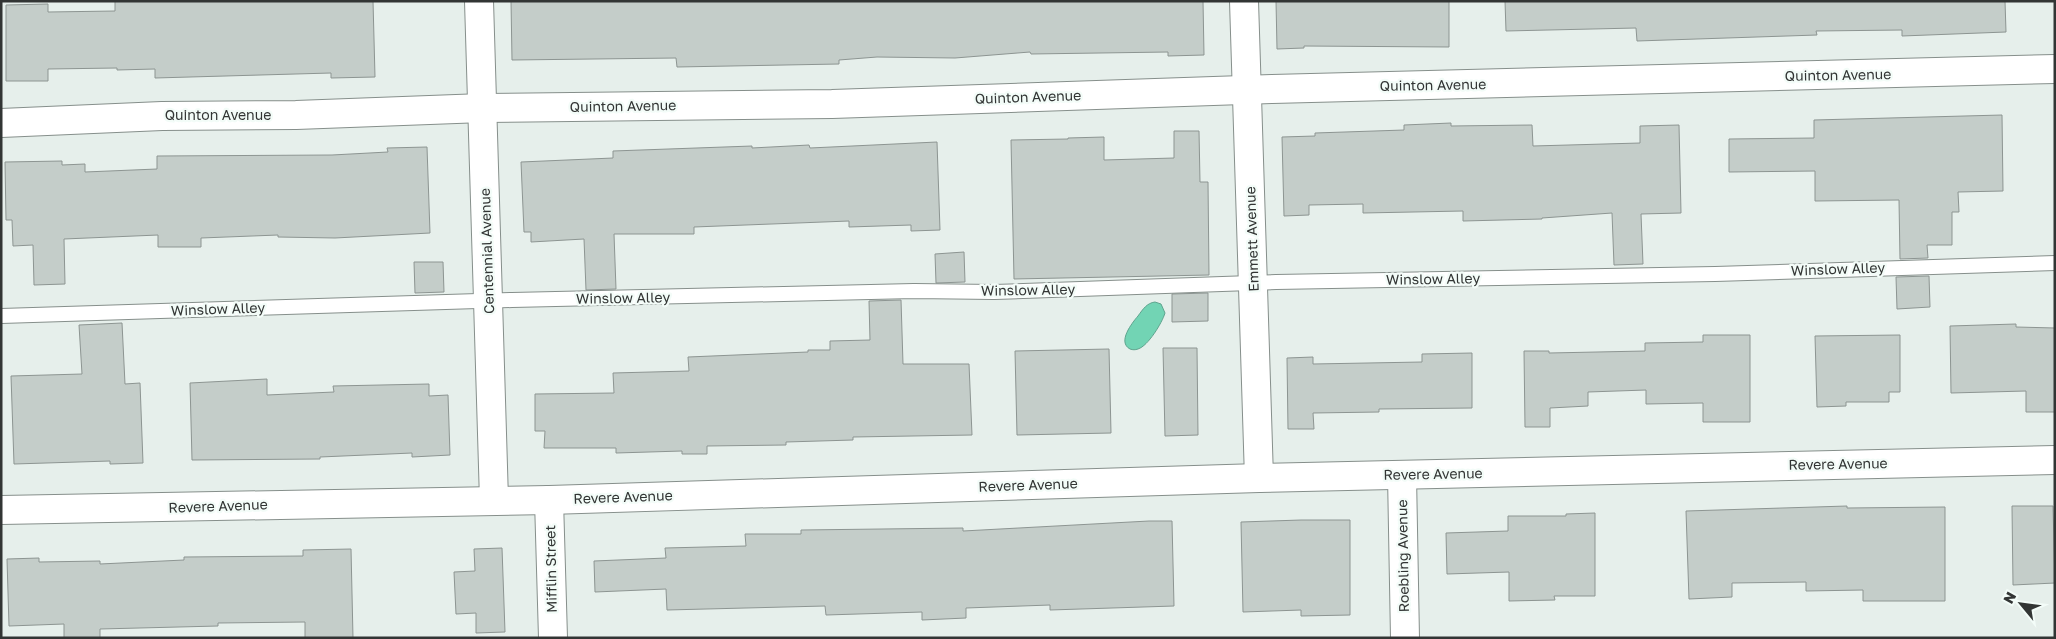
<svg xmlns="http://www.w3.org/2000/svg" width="2056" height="639" font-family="'Golos Text',sans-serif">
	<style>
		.water { fill: #72d4b4; stroke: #5fa48e }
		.building { fill: #c4cdc9; stroke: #8d9592 }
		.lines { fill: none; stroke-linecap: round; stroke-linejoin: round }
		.service-casing { stroke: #868f8b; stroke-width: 16 }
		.minor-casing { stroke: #868f8b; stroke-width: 30 }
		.service { stroke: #fff; stroke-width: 14 }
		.minor { stroke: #fff; stroke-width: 28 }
		.labels { text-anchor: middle; stroke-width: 4.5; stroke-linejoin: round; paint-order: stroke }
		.street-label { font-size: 14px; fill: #323534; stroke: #f3fcf8 }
	</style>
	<rect width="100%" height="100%" fill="#e6efeb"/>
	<!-- water -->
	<path class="water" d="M1155,302L1161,304L1165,313C1162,323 1148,346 1138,349C1135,350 1133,350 1130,349C1117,342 1132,323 1138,316C1143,309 1147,303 1155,302Z"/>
	<!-- building -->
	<g class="building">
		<path d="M115,1H373L375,77L331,78V73L155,78V69L117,70V68L48,69V81H6V5L48,4V12L115,11Z"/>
		<path d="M511,1H1203L1204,55L1168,56V52L1031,54L1030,52L955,58L877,57L839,60V64L677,67L676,58L512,60Z"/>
		<path d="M1276,1H1449V47L1304,46V48L1277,49Z"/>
		<path d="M1505,1H2005L2006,32L1902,36V30L1816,31L1817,35L1637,41L1636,28L1506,31Z"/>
		<path d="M2002,115L2003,191L1958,192L1959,212H1952V245H1927L1928,258L1900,259L1899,200L1815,201V171L1729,172V139L1814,138V120Z"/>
		<path d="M1451,123V126L1532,125L1533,146L1640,143V126L1679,125L1681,213L1641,214L1643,264L1614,265L1612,213L1542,218V219L1463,221V211L1363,213V204L1309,205V215L1284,216L1282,137L1315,136V133L1404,130V125Z"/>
		<path d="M1174,131H1199L1200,182H1208L1209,275L1014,279L1011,140L1068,139V138L1104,137V160L1174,158Z"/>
		<path d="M937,142L940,230L911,231V225L849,227V221L694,227V234H614L616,289L586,290L584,239L531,242V232H524L521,162L613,158V151L752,146V148L809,145L810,148Z"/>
		<path d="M427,147L430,233L335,238L278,237V235L201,238V247H158V235L64,239L65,284L34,285L33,245L13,246L12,220H6L5,162L62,161V165L85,164V172L157,169V156L332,155L388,152L387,148Z"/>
		<path d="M964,252L965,282L936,283L935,254Z"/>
		<path d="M414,262H443L444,292L415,293Z"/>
		<path d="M1929,276L1930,307L1897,309L1896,277Z"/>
		<path d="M1208,293V321L1172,322V294Z"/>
		<path d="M901,300L903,364H969L972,435L853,437V440L786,442V445L707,446V454H682V451L616,453V448H544L545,431H535V394L614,393L613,373L689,371L688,357L808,352V350H830V341L870,340L869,301Z"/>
		<path d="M122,323L125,384L140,383L143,463L110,464V461L14,464L11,376L82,374L79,325Z"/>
		<path d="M2016,324V327L2055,328V412H2026V391L1951,393L1950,326Z"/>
		<path d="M1703,335H1750V422H1703V403L1646,404V390L1588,392V406L1550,408V427H1525L1524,351H1549V353L1645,351V343L1703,342Z"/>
		<path d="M1900,335V392H1889V402H1846V406L1817,407L1815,336Z"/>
		<path d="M1163,348H1197L1198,435L1165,436Z"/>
		<path d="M1109,349L1111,433L1017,435L1015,351Z"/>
		<path d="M1472,353V408L1379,409V412L1313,413L1314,429H1288L1287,358L1313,357V364L1422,362V354Z"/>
		<path d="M267,379V395L334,392L333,386L429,384V396L448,395L450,455L412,457V453L320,457V459L192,460L190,383Z"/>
		<path d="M1847,506V508L1945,507V601H1863V590L1806,591V582L1732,583V597L1689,599L1686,511Z"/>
		<path d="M2012,506H2053L2055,583L2013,585Z"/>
		<path d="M1595,513V596H1554L1555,600L1509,601V572L1447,574L1446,533L1508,531V516H1566V514Z"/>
		<path d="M1301,520H1350V615L1301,616V610L1243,612L1241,522Z"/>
		<path d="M1149,521H1172L1174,606L1050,610V605L966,608V618L922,620V612L826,615L825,606L667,610L666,589L595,592L594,561L666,558L665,548L746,546L745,534H801V530L963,528V531Z"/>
		<path d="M502,548L505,632L476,633V613L456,614L454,572L475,571L474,549Z"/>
		<path d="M351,549L353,638H305V622L218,623V626L100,629V638H64V624L9,626L7,559L39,558V562L100,561V564L184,560V557L303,556V550Z"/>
	</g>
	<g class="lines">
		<defs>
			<path id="service" d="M1,316L512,300L914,291L994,292L1276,282L1715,274L2055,263"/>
			<g id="minor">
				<path d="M479,1L494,500"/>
				<path d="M1244,1L1259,478"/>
				<path d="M1,123L162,116L296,115L483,108L832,104L1272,89L2055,69"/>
				<path d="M1402,475L1405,638"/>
				<path d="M549,500L553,638"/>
				<path d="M1,510L549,500L1259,478L2055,460"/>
			</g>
		</defs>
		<!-- service casing -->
		<use href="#service" class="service-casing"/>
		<!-- minor casing -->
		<use href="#minor" class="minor-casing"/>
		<!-- service -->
		<use href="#service" class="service"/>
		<!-- minor -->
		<use href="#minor" class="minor"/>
	</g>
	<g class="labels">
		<!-- street labels -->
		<g class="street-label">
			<text transform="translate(1838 75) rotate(-1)" y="5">Quinton Avenue</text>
			<text transform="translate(1433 85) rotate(-1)" y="5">Quinton Avenue</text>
			<text transform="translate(1028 97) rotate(-2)" y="5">Quinton Avenue</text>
			<text transform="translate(623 106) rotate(-1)" y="5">Quinton Avenue</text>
			<text x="218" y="120">Quinton Avenue</text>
			<text transform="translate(1252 239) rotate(-92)" y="5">Emmett Avenue</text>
			<text transform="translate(487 251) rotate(-92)" y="5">Centennial Avenue</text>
			<text transform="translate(1838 269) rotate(-2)" y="5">Winslow Alley</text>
			<text transform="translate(1433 279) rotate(-1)" y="5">Winslow Alley</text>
			<text transform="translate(1028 290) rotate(-1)" y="5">Winslow Alley</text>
			<text transform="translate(623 298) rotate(-1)" y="5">Winslow Alley</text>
			<text transform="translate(218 309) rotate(-2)" y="5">Winslow Alley</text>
			<text transform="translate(1838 464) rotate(-1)" y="5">Revere Avenue</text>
			<text transform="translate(1433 474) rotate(-1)" y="5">Revere Avenue</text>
			<text transform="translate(1028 485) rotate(-2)" y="5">Revere Avenue</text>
			<text transform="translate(623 497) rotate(-2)" y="5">Revere Avenue</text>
			<text transform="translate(218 506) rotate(-2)" y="5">Revere Avenue</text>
			<text transform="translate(1403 556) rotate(-91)" y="5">Roebling Avenue</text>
			<text transform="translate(551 569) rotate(-91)" y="5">Mifflin Street</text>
		</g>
	</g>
	<!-- border -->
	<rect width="2056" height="639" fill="none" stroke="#323534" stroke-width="5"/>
	<!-- north arrow -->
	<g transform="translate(2021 604) rotate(299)" stroke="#f3fcf8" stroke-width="4" paint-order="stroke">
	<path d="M0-4L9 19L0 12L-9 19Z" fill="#323534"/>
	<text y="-8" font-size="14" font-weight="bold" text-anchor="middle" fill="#323534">N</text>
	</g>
</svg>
